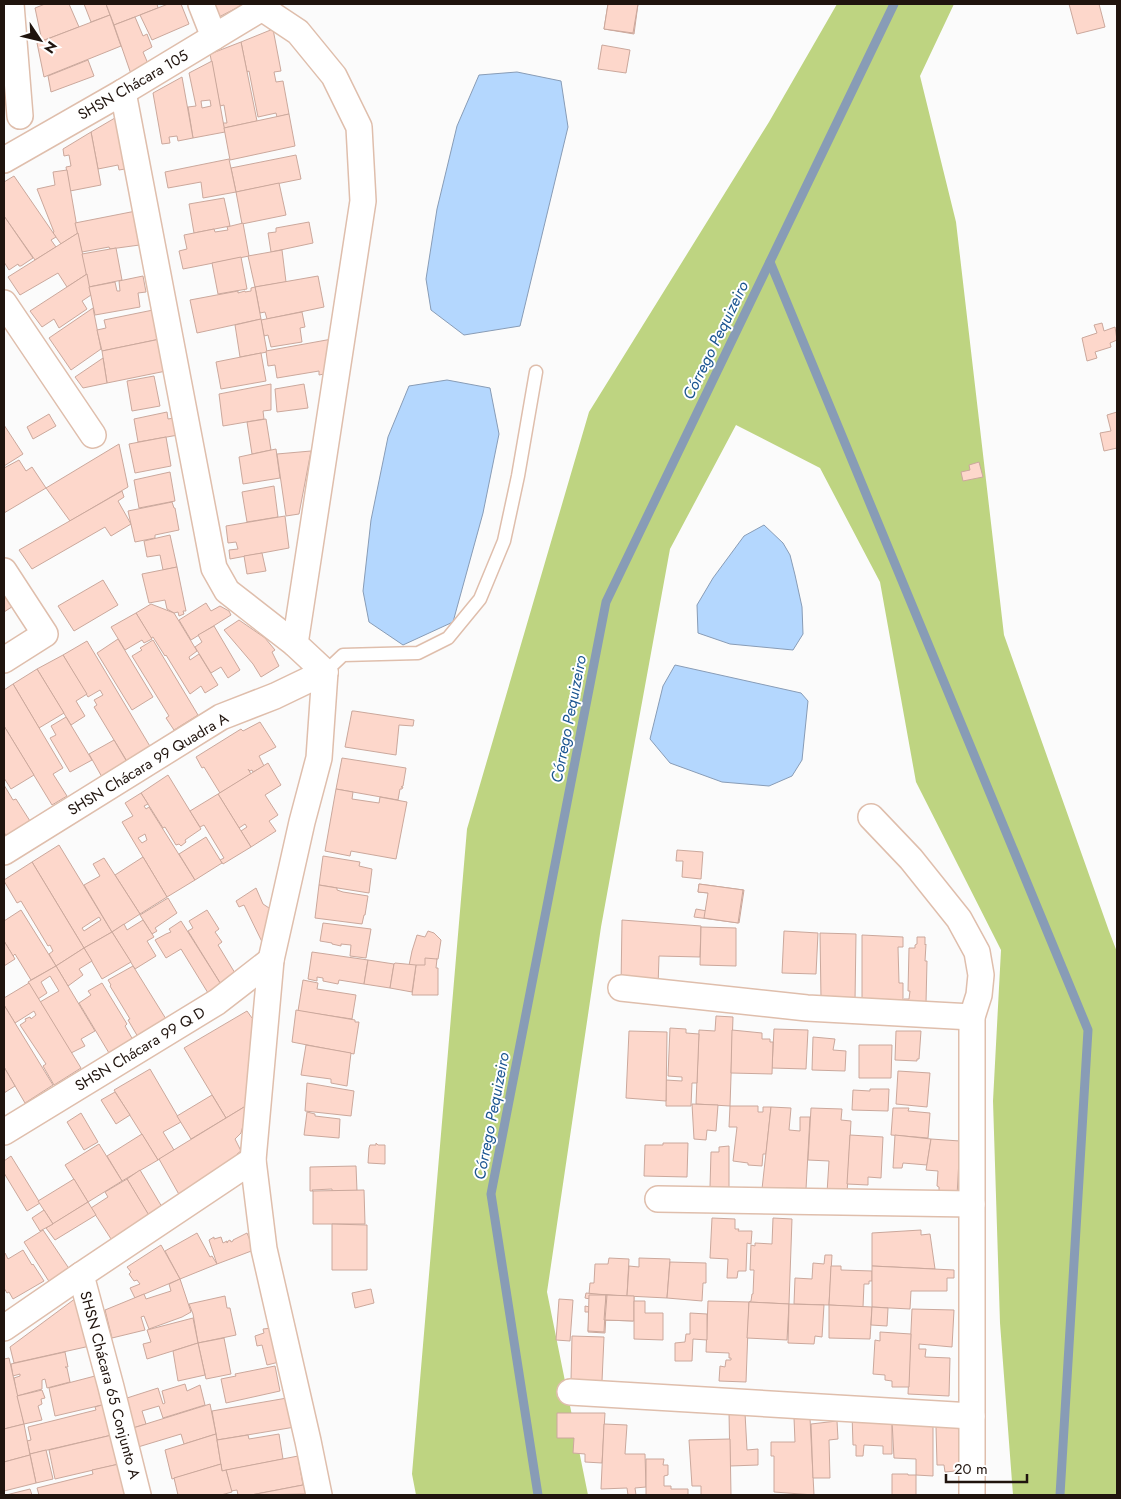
<svg xmlns="http://www.w3.org/2000/svg" width="1121" height="1499" font-family="Jost,sans-serif">
	<style>
		.forest { fill: #bed481 }
		.water { fill: #b4d7fe; stroke: #889cb6 }
		.lines { fill: none; stroke-linecap: round; stroke-linejoin: round }
		.stream { stroke: #889cb6; stroke-width: 9 }
		.building { fill: #fdd7cb; stroke: #cba89c; fill-rule: evenodd }
		.service-casing { stroke: #dfbeac; stroke-width: 15 }
		.minor-casing { stroke: #dfbeac; stroke-width: 28 }
		.service { stroke: #fff; stroke-width: 12 }
		.minor { stroke: #fff; stroke-width: 25 }
		.labels { text-anchor: middle; stroke-width: 4; stroke-linejoin: round; paint-order: stroke }
		.street-label { font-size: 15px; fill: #20140e; stroke: #fff }
		.water-label { font-size: 16px; font-style: italic; fill: #1c5691; stroke: #fff }
	</style>
	<rect width="100%" height="100%" fill="#fbfbfb"/>
	<!-- forest -->
	<path class="forest" d="M837,4H954L920,76L956,222L1004,635L1109,931L1117,952V1495H1013L1000,1323L993,1101L1001,950L916,782L880,582L820,468L736,425L670,549L601,927L547,1292L588,1495H416L412,1474L467,829L589,412L769,122Z"/>
	<!-- water -->
	<g class="water">
		<path d="M517,72L561,81L568,127L520,326L464,335L431,310L426,279L437,209L457,126L479,75Z"/>
		<path d="M447,380L490,388L499,434L483,513L453,622L403,645L369,622L363,591L371,520L388,437L409,386Z"/>
		<path d="M764,525L783,543L790,555L795,575L802,607L803,634L793,650L730,644L698,633L697,605L713,578L744,536Z"/>
		<path d="M675,665L801,693L808,701L802,760L792,776L769,786L722,782L670,763L650,739L663,686Z"/>
	</g>
	<g class="lines">
		<!-- stream -->
		<g class="stream">
			<path d="M770,262L1088,1030L1060,1495"/>
			<path d="M538,1495L491,1194L606,602L894,4"/>
		</g>
	</g>
	<!-- building -->
	<g class="building">
		<path d="M45,4H69L79,27L42,41L35,8Z"/>
		<path d="M84,4H106L110,15L91,22Z"/>
		<path d="M106,4H157L158,8L114,25Z"/>
		<path d="M168,4H181L189,24L152,40L140,15Z"/>
		<path d="M213,4H244L219,17Z"/>
		<path d="M608,4H638L634,34L604,29Z"/>
		<path d="M608,4H638L633,33L604,29Z"/>
		<path d="M1069,4H1099L1105,27L1077,34Z"/>
		<path d="M110,15L121,46L44,77L37,43Z"/>
		<path d="M135,17L143,36L147,34L152,47L143,52L149,66L131,74L114,25Z"/>
		<path d="M273,29L281,71L274,72L276,82L283,81L289,114L277,117L276,113L258,117L249,71L247,72L241,42Z"/>
		<path d="M241,42L257,121L224,128L223,123H227L224,105L220,106L210,54Z"/>
		<path d="M602,45L630,50L626,73L598,69Z"/>
		<path d="M88,60L94,76L51,92L48,76Z"/>
		<path d="M212,61L225,132L193,138L188,107L196,106L189,73ZM210,100L211,106L202,108L201,101Z"/>
		<path d="M182,77L193,138L178,141L177,136L169,137L170,143L162,144L153,93Z"/>
		<path d="M289,114L295,146L230,160L224,128Z"/>
		<path d="M120,115L131,168L119,170L118,165L98,169L91,132Z"/>
		<path d="M91,132L101,185L70,191L66,167L71,166L69,155L64,156L63,149Z"/>
		<path d="M296,155L301,179L236,192L231,168Z"/>
		<path d="M229,159L236,192L203,198L201,182L168,188L165,172Z"/>
		<path d="M67,170L78,233L61,244L53,233L54,232L37,189L55,185L53,172Z"/>
		<path d="M14,176L56,237L51,240L56,247L35,260L4,216V182Z"/>
		<path d="M279,183L286,215L242,224L236,192Z"/>
		<path d="M224,198L230,226L194,233L189,204Z"/>
		<path d="M141,210L147,244L110,249L109,247L82,252L75,223Z"/>
		<path d="M4,216L33,258L21,266H19L18,264L9,270L4,262Z"/>
		<path d="M309,222L313,243L271,252L268,233L276,232V228Z"/>
		<path d="M243,223L249,256L183,269L179,251L187,249L184,235L214,229L215,232L228,230L227,227Z"/>
		<path d="M78,233L87,274L67,287L58,273L20,295L8,277Z"/>
		<path d="M116,248L122,280L89,287L82,254Z"/>
		<path d="M282,250L286,282L255,287L248,256Z"/>
		<path d="M241,257L247,289L218,294L212,263Z"/>
		<path d="M87,274L91,295L82,301L87,309L59,328L54,319L42,327L30,311Z"/>
		<path d="M143,276L146,292L138,293L140,307L95,315L89,287L115,282L117,291H120L119,281Z"/>
		<path d="M318,276L324,307L267,319L265,312L260,313L255,287Z"/>
		<path d="M255,287L261,319L197,333L190,300L238,291V293L245,291V292L251,291V288Z"/>
		<path d="M93,308L101,349L71,370L49,338Z"/>
		<path d="M153,310L165,338L102,351L97,330L106,328L104,320Z"/>
		<path d="M302,312L305,327L300,328L302,342L271,347L268,335L264,336L261,320Z"/>
		<path d="M261,319L267,352L240,357L235,325Z"/>
		<path d="M1102,323L1104,331L1115,327L1117,340L1110,343L1111,347L1095,352L1097,358L1087,361L1082,338L1097,333L1094,325Z"/>
		<path d="M165,338L166,371L107,383L102,351Z"/>
		<path d="M332,339L324,374L319,375V371L277,378L275,365L268,366L266,351Z"/>
		<path d="M261,353L266,381L221,389L216,362Z"/>
		<path d="M103,358L107,383L83,388L75,377Z"/>
		<path d="M154,376L160,406L132,411L127,381Z"/>
		<path d="M271,384V410L263,411L264,419L223,426L219,394Z"/>
		<path d="M304,384L308,408L277,412L275,389Z"/>
		<path d="M167,412L168,419L181,417L184,434L138,442L134,419Z"/>
		<path d="M1117,412V448L1104,451L1100,433L1111,431L1107,415Z"/>
		<path d="M49,414L56,426L33,439L27,427Z"/>
		<path d="M266,419L271,450L252,454L247,422Z"/>
		<path d="M4,425L23,454L4,466Z"/>
		<path d="M166,437L171,466L135,473L129,444Z"/>
		<path d="M119,444L128,487L70,521L46,488Z"/>
		<path d="M276,449L280,478L243,484L239,457Z"/>
		<path d="M311,451L299,514L286,516L277,454Z"/>
		<path d="M19,460L26,471L32,467L46,488L4,513V468Z"/>
		<path d="M979,462L983,477L963,481L961,472L970,470L969,465Z"/>
		<path d="M170,472L175,501L139,508L134,480Z"/>
		<path d="M274,486L278,517L247,522L242,492Z"/>
		<path d="M122,491L124,497L118,501L131,524L111,536L105,527L32,569L19,550Z"/>
		<path d="M172,502L174,508H175L179,530L155,535V538L135,542L128,511Z"/>
		<path d="M285,516L289,548L230,559L229,550L238,549L236,542L228,543L226,526Z"/>
		<path d="M170,535L177,567L163,570L160,555L147,557L144,541Z"/>
		<path d="M262,553L266,571L247,574L244,556Z"/>
		<path d="M177,567L186,611H183L184,614L179,616L178,612L174,613L167,609L165,600L149,603L142,574Z"/>
		<path d="M103,580L118,605L74,631L58,606Z"/>
		<path d="M13,590L21,601L4,612V595Z"/>
		<path d="M206,603L211,611L220,606L229,611L231,615L191,640L179,620Z"/>
		<path d="M151,604L174,613L197,651L189,657L190,660L199,654L218,685L205,693L201,686L190,694L166,655L165,656L153,637L151,638L136,613Z"/>
		<path d="M136,613L152,639L144,643L142,640L125,650L111,627Z"/>
		<path d="M239,620L265,638L275,650L272,652L279,666L261,677L253,664L224,630Z"/>
		<path d="M214,626L240,670L228,678L221,667L211,673L195,647L202,642L198,635Z"/>
		<path d="M118,639L153,697L132,710L97,653Z"/>
		<path d="M153,640L198,715L174,730L166,718L169,716L132,656L142,650L140,648Z"/>
		<path d="M87,641L151,748L128,763L94,707L97,705L94,700L103,695L100,690L88,697L63,655Z"/>
		<path d="M63,655L87,694L76,701L85,716L71,725L37,669Z"/>
		<path d="M37,669L64,713L39,728L13,684Z"/>
		<path d="M13,684L63,768L53,774L67,796L52,805L4,726V690Z"/>
		<path d="M352,711H354L414,720L413,726L399,725L396,755L345,747Z"/>
		<path d="M66,717L92,760L70,772L50,738L56,735L51,726Z"/>
		<path d="M260,722L276,747L259,756L264,766L253,772L252,770L250,771L248,769L251,774L220,793L204,767L202,768L196,757L241,729L243,731Z"/>
		<path d="M4,726L34,775L11,789L4,778Z"/>
		<path d="M114,740L127,762L102,777L89,754Z"/>
		<path d="M342,758L406,768L403,786L401,787H403L402,789H400L398,800L336,789Z"/>
		<path d="M268,763L281,785L265,795L278,815L269,821L276,831L251,847L241,831L247,827L245,824L239,828L218,794Z"/>
		<path d="M168,775L201,829L185,840L186,842L181,846L179,844L176,845L165,827L163,828L141,793Z"/>
		<path d="M4,785L13,800L16,799L30,821L6,836L4,832Z"/>
		<path d="M336,789L353,792L352,799L379,803L380,797L407,802L396,859L351,851L350,856L325,851Z"/>
		<path d="M141,793L148,804L144,806L146,809L149,807L195,880L167,897L122,822L133,816L125,803ZM145,834L147,840L142,843L138,838Z"/>
		<path d="M218,794L251,847L223,864L220,860L224,858L204,825L200,827L190,811Z"/>
		<path d="M206,837L222,863L195,880L179,854Z"/>
		<path d="M59,845L112,932L84,948L32,862ZM99,917L101,920L84,931L82,928Z"/>
		<path d="M677,850L703,852L701,879L682,877L683,861H676Z"/>
		<path d="M323,856L360,862L359,866L372,869L369,893L319,885Z"/>
		<path d="M143,857L167,897L140,914L115,875Z"/>
		<path d="M104,858L140,914L112,932L84,885L100,876L93,864Z"/>
		<path d="M32,862L84,948L56,966L49,954L53,951L50,945L48,946L21,901L17,903L4,881V880Z"/>
		<path d="M699,884L744,890L739,923L694,917L696,909L707,911L709,893L698,892Z"/>
		<path d="M699,884L743,890L738,923L704,918L708,893L698,892Z"/>
		<path d="M319,885L337,888V890L343,892L368,896L365,915H364L362,924L315,918Z"/>
		<path d="M256,888L263,904L269,908L278,905L265,948L244,905L239,907L236,901Z"/>
		<path d="M168,898L177,913L155,928L157,931L152,934L140,915Z"/>
		<path d="M21,910L56,966L31,980L15,954L13,956L4,941V921Z"/>
		<path d="M207,910L219,929L215,932L222,942L218,945L238,978L222,986L188,931L193,928L189,921Z"/>
		<path d="M143,920L154,937L147,941L156,956L135,969L112,932L124,924L127,930Z"/>
		<path d="M622,920L701,926L700,957L659,956L658,987L621,986Z"/>
		<path d="M181,921L222,986L208,993L181,949L166,958L155,940L166,934L171,932L169,929Z"/>
		<path d="M323,923L371,929L366,958L350,956L351,945L341,944V946L332,944V943L320,941Z"/>
		<path d="M701,927L736,928V966L700,965Z"/>
		<path d="M428,931L434,933L441,940L438,959H436L435,968L426,969L427,975H407L412,951L417,935L425,937Z"/>
		<path d="M784,931L818,933L816,974L782,973Z"/>
		<path d="M112,932L131,962L102,979L84,948Z"/>
		<path d="M820,933L856,934L855,1001L821,999Z"/>
		<path d="M862,935L903,937V947H898L899,983H903V1003L862,1001Z"/>
		<path d="M917,937H925V945L926,944L925,961H927L926,1003H903L904,999H909L910,991H908L909,948H915V945L917,944Z"/>
		<path d="M4,941L15,959L4,966Z"/>
		<path d="M84,948L92,961L79,969L83,975L68,986L56,966Z"/>
		<path d="M312,952L368,960L364,984L339,980L338,984L323,981V978L317,977V981L308,979Z"/>
		<path d="M425,958L437,959L436,968H438V995H412L416,965H425Z"/>
		<path d="M368,960L394,964L390,988L364,984Z"/>
		<path d="M395,963L416,965L412,992L390,988L394,964Z"/>
		<path d="M56,966L95,1031L81,1039L85,1046L71,1053L40,1002L59,991L50,976L41,982L47,993L38,999L28,982Z"/>
		<path d="M133,966L166,1019L138,1037L128,1020L130,1019L110,986L111,985L108,980Z"/>
		<path d="M303,980L318,983L317,989L356,995L352,1019L298,1011Z"/>
		<path d="M29,983L81,1068L54,1085L43,1066L46,1064L20,1025L26,1021L25,1019L30,1017L31,1019L36,1015L34,1011L15,1023L4,1005V998Z"/>
		<path d="M102,983L127,1024L125,1026L133,1040L109,1053L79,1003L91,995L88,991Z"/>
		<path d="M4,1005L53,1085L25,1103L4,1067Z"/>
		<path d="M296,1010L355,1020V1022H359L354,1054L292,1042Z"/>
		<path d="M247,1011L252,1018L255,1019L249,1104L226,1118L184,1048Z"/>
		<path d="M716,1016L733,1017L730,1106L696,1104L699,1030L715,1031Z"/>
		<path d="M670,1028L686,1029V1033L699,1034L697,1083H692L691,1106H666V1080L682,1081V1077L668,1076Z"/>
		<path d="M774,1029L808,1030L806,1069L772,1068Z"/>
		<path d="M732,1030L762,1033V1039H770V1042H773L772,1074L731,1073Z"/>
		<path d="M629,1031L667,1032L666,1101L626,1098Z"/>
		<path d="M896,1031H921L919,1059H917V1061L895,1060Z"/>
		<path d="M813,1037L835,1039L833,1050L846,1051L845,1071L812,1070Z"/>
		<path d="M306,1045L351,1053L347,1086L331,1083V1079L301,1075Z"/>
		<path d="M859,1045H892L891,1078H859Z"/>
		<path d="M4,1067L15,1086L4,1093Z"/>
		<path d="M150,1069L181,1122L163,1132L174,1150L158,1160L114,1090Z"/>
		<path d="M898,1071L930,1073L927,1107L896,1104Z"/>
		<path d="M307,1083L354,1091L351,1116L305,1111Z"/>
		<path d="M870,1089H889L888,1111L852,1110L853,1090L870,1091Z"/>
		<path d="M115,1092L130,1115L116,1124L101,1100Z"/>
		<path d="M212,1095L226,1118L191,1139L177,1116Z"/>
		<path d="M249,1104L241,1133L235,1139L241,1151L237,1154L238,1156L181,1198L159,1159Z"/>
		<path d="M692,1104L718,1105L716,1131L707,1130L706,1140L694,1139Z"/>
		<path d="M730,1106H758V1112H763V1107H771L766,1154H763L762,1166L748,1165V1163L733,1161L737,1127H729Z"/>
		<path d="M771,1107L791,1108L789,1130L800,1131V1117H810L806,1189L786,1188V1190L762,1189Z"/>
		<path d="M811,1108L842,1109L841,1120L851,1121L847,1194L827,1193L829,1161L808,1160Z"/>
		<path d="M893,1108H909L908,1111L930,1113L928,1138L891,1135Z"/>
		<path d="M307,1112L315,1114V1116L340,1119L339,1138L304,1135Z"/>
		<path d="M81,1113L98,1142L84,1150L67,1122Z"/>
		<path d="M142,1134L158,1160L122,1181L107,1156Z"/>
		<path d="M850,1135L883,1137L881,1178L868,1177V1185L847,1184Z"/>
		<path d="M895,1135L931,1139L927,1165L903,1163L902,1168H893Z"/>
		<path d="M931,1139L960,1141L957,1196L939,1195V1187L937,1186L938,1171L926,1170Z"/>
		<path d="M376,1143L378,1145H385V1164L368,1163L369,1148L370,1145H376Z"/>
		<path d="M663,1143H688L687,1177L644,1176L645,1145H663Z"/>
		<path d="M99,1144L122,1181L88,1202L65,1165Z"/>
		<path d="M729,1146V1188L710,1187L711,1152H719V1147Z"/>
		<path d="M11,1156L40,1203L27,1211L4,1173V1161Z"/>
		<path d="M356,1166L357,1191H332V1189L312,1190L313,1191H310V1167Z"/>
		<path d="M140,1170L162,1207L149,1216L127,1179Z"/>
		<path d="M74,1179L88,1202L53,1224L38,1201Z"/>
		<path d="M127,1179L150,1217L113,1242L91,1208L108,1197L105,1192Z"/>
		<path d="M364,1190L365,1224H313V1191Z"/>
		<path d="M88,1202L96,1215L55,1240L46,1228Z"/>
		<path d="M44,1210L53,1224L40,1231L32,1218Z"/>
		<path d="M712,1218L735,1219V1229H739L738,1231H752L751,1244L747,1243L746,1271H738L737,1278H727L728,1259L710,1258Z"/>
		<path d="M773,1218L792,1219L789,1304L749,1302L751,1301L752,1294H753L754,1270H750L751,1245L755,1246V1243L772,1244Z"/>
		<path d="M332,1224L367,1225V1270H332Z"/>
		<path d="M43,1230L70,1270L50,1283L24,1242Z"/>
		<path d="M921,1230V1235L930,1234L935,1269L872,1266V1233Z"/>
		<path d="M197,1233L210,1257L212,1256L217,1264L180,1279L165,1251Z"/>
		<path d="M247,1233L254,1250L217,1264L209,1240L214,1237V1239L221,1237L223,1243L227,1241V1243L228,1241L230,1240L231,1242L233,1241V1240Z"/>
		<path d="M161,1245L180,1279L135,1298L130,1288L140,1284L137,1280L134,1281L129,1274L131,1272L127,1267Z"/>
		<path d="M23,1250L32,1265L33,1264L44,1281L13,1299L9,1292L7,1293L4,1288V1254L5,1253L8,1259Z"/>
		<path d="M825,1255H832L829,1305L794,1304L795,1278L812,1279L813,1263L824,1264Z"/>
		<path d="M609,1258L629,1259L627,1296L589,1294L590,1283H594L595,1264H608Z"/>
		<path d="M639,1258L670,1259L667,1298L627,1296L629,1266L639,1267Z"/>
		<path d="M670,1262L706,1263V1283H703L702,1301L667,1298Z"/>
		<path d="M831,1266H841V1270L872,1271V1281H869V1284H864L863,1307L829,1305Z"/>
		<path d="M872,1266L954,1270V1278H947V1291H911L910,1309L872,1307Z"/>
		<path d="M180,1279L191,1312L182,1317L149,1329L144,1316L141,1317L145,1330L112,1338L105,1310L144,1294L146,1299L171,1291L169,1284Z"/>
		<path d="M371,1289L374,1303L355,1308L352,1293Z"/>
		<path d="M586,1293L607,1295L605,1333L588,1332L589,1312H585V1306L590,1307V1299L585,1298Z"/>
		<path d="M589,1295H606L604,1332L588,1331Z"/>
		<path d="M606,1295L634,1297L633,1321L604,1320Z"/>
		<path d="M607,1295L634,1296V1321L605,1320Z"/>
		<path d="M225,1296L227,1308H230L236,1335L198,1343L193,1314L189,1304Z"/>
		<path d="M76,1298L90,1346L14,1363L10,1347Z"/>
		<path d="M559,1299L573,1300L570,1341L556,1340Z"/>
		<path d="M634,1301H645V1313H663V1340L634,1339Z"/>
		<path d="M708,1301L749,1302L746,1382L719,1381L720,1366L725,1367L726,1360H731V1358H729V1353L706,1352Z"/>
		<path d="M749,1302L789,1304L787,1340L747,1338Z"/>
		<path d="M789,1304L824,1305L822,1337L815,1336L814,1344L788,1343Z"/>
		<path d="M829,1305L872,1307L870,1339L829,1338Z"/>
		<path d="M872,1307L888,1308L887,1326L871,1325Z"/>
		<path d="M912,1309L954,1310L952,1347L919,1344V1349H926L925,1357L950,1358L949,1396L908,1394Z"/>
		<path d="M690,1313L707,1314V1340L693,1339L692,1361H675V1343L685,1342L686,1334H690Z"/>
		<path d="M193,1318L198,1343L147,1359L143,1344L151,1342L147,1330Z"/>
		<path d="M272,1328L279,1362L267,1365L262,1345L257,1346L255,1336L264,1333L263,1329Z"/>
		<path d="M880,1332L911,1334L909,1387H892V1381L885,1380V1375L873,1374L875,1340L880,1341Z"/>
		<path d="M572,1336L604,1337L602,1381L571,1380Z"/>
		<path d="M224,1338L231,1374L206,1379L198,1343Z"/>
		<path d="M198,1343L205,1375L178,1381L173,1351Z"/>
		<path d="M65,1352L68,1367H65L67,1368L70,1382L47,1388L45,1379L42,1380V1389L17,1396L14,1378L20,1376V1374L13,1376L11,1364Z"/>
		<path d="M9,1358L24,1424L4,1429V1359Z"/>
		<path d="M275,1366L280,1391L226,1403L221,1379L236,1376L235,1374Z"/>
		<path d="M95,1376L102,1405L55,1416L49,1388Z"/>
		<path d="M185,1384L187,1391L200,1385L205,1405L163,1418L159,1406L142,1411L146,1424L133,1428L127,1398L158,1388L163,1404L165,1403L162,1391Z"/>
		<path d="M42,1390L45,1398L41,1399L42,1404L38,1406L42,1420L24,1424L17,1396Z"/>
		<path d="M287,1398L295,1427L217,1440L212,1411Z"/>
		<path d="M105,1404L112,1435L30,1454L27,1441L31,1440L28,1427L96,1410L95,1407Z"/>
		<path d="M210,1404L216,1434L184,1444L181,1434L138,1447L133,1428Z"/>
		<path d="M729,1412L745,1413L747,1450L758,1449V1465L730,1466Z"/>
		<path d="M557,1413H605L602,1463L585,1462V1454L573,1453L574,1438H557Z"/>
		<path d="M852,1414H892V1454H883V1446L864,1445L863,1456H856V1445H853Z"/>
		<path d="M794,1418H810L814,1495L774,1492V1456H771V1442H795Z"/>
		<path d="M837,1421L838,1439L829,1440L830,1478H813L811,1424Z"/>
		<path d="M892,1421L933,1422V1476L916,1475V1459L894,1458Z"/>
		<path d="M966,1421L974,1464L955,1465L956,1471L945,1472L944,1465H937L936,1427H951Z"/>
		<path d="M24,1424L30,1455L4,1462V1429Z"/>
		<path d="M604,1424L627,1425L625,1454H645L646,1487L635,1488L636,1495H628L627,1488L601,1489Z"/>
		<path d="M216,1434L221,1464L172,1479L165,1450Z"/>
		<path d="M279,1434L283,1459L222,1471L217,1440L248,1435L249,1439Z"/>
		<path d="M112,1435L119,1464L55,1479L49,1450Z"/>
		<path d="M730,1439L731,1495H701V1486H692L689,1440Z"/>
		<path d="M46,1450L53,1479L36,1483L30,1454Z"/>
		<path d="M30,1455L36,1483L4,1491V1462Z"/>
		<path d="M298,1456L303,1485L251,1495H238L237,1490L231,1491L226,1470Z"/>
		<path d="M646,1459H664L663,1465H668V1475L664,1476V1486H671V1489H688V1495H646Z"/>
		<path d="M119,1464L126,1494L120,1495H39L37,1488L93,1474L92,1470Z"/>
		<path d="M221,1464L222,1471L226,1470L232,1492L221,1495H178L174,1478Z"/>
		<path d="M892,1474H908V1475H916V1495H892Z"/>
		<path d="M303,1485H306L308,1495L305,1494L251,1495Z"/>
		<path d="M30,1489L32,1495H6Z"/>
	</g>
	<g class="lines">
		<defs>
			<path id="service" d="M325,672L343,655L418,653L448,638L480,599L504,541L518,476L536,372"/>
			<g id="minor">
				<path d="M11,4L20,116"/>
				<path d="M201,4L214,37"/>
				<path d="M123,92L214,568L227,591L295,644"/>
				<path d="M4,160L123,92L262,8L298,32L334,76L359,127L363,201L295,644L325,672"/>
				<path d="M4,303L93,435"/>
				<path d="M4,571L45,634L4,660"/>
				<path d="M871,817L911,859L959,919L977,952L981,975L979,995L972,1017V1495"/>
				<path d="M4,852L221,717L275,696L325,672"/>
				<path d="M621,988L807,1008L972,1017"/>
				<path d="M4,1132L217,1002L271,960"/>
				<path d="M658,1199L972,1204"/>
				<path d="M81,1275L111,1387L138,1495"/>
				<path d="M4,1328L81,1275L253,1160"/>
				<path d="M570,1392L972,1416"/>
				<path d="M319,1495L308,1441L264,1249L253,1160L271,960L302,822L319,758L325,672"/>
			</g>
		</defs>
		<!-- service casing -->
		<use href="#service" class="service-casing"/>
		<!-- minor casing -->
		<use href="#minor" class="minor-casing"/>
		<!-- service -->
		<use href="#service" class="service"/>
		<!-- minor -->
		<use href="#minor" class="minor"/>
	</g>
	<g class="labels">
		<!-- street labels -->
		<g class="street-label">
			<text transform="translate(133 85) rotate(-30)" y="5">SHSN Chácara 105</text>
			<text transform="translate(148 764) rotate(-31)" y="5">SHSN Chácara 99 Quadra A</text>
			<text transform="translate(140 1049) rotate(-31)" y="5">SHSN Chácara 99 Q D</text>
			<text transform="translate(110 1385) rotate(75)" y="5">SHSN Chácara 65 Conjunto A</text>
		</g>
		<!-- water labels -->
		<g class="water-label">
			<text transform="translate(715 340) rotate(-64)" y="6">Córrego Pequizeiro</text>
			<text transform="translate(568 719) rotate(-79)" y="6">Córrego Pequizeiro</text>
			<text transform="translate(491 1116) rotate(-79)" y="6">Córrego Pequizeiro</text>
		</g>
	</g>
	<!-- border -->
	<rect width="1121" height="1499" fill="none" stroke="#20140e" stroke-width="10"/>
	<!-- north arrow -->
	<g transform="translate(40 40) rotate(125)" stroke="#ffffff" stroke-width="4" paint-order="stroke">
	<path d="M0-4L9 19L0 12L-9 19Z" fill="#20140e"/>
	<text y="-8" font-size="14" font-weight="bold" text-anchor="middle" fill="#20140e">N</text>
	</g>
	<!-- scale -->
	<path d="M946 1474v8h81v-8" fill="none" stroke="#20140e" stroke-width="2.5"/>
	<text x="954" y="1474" font-size="15" fill="#20140e" stroke="#ffffff" stroke-width="4" paint-order="stroke">20 m</text>
</svg>
